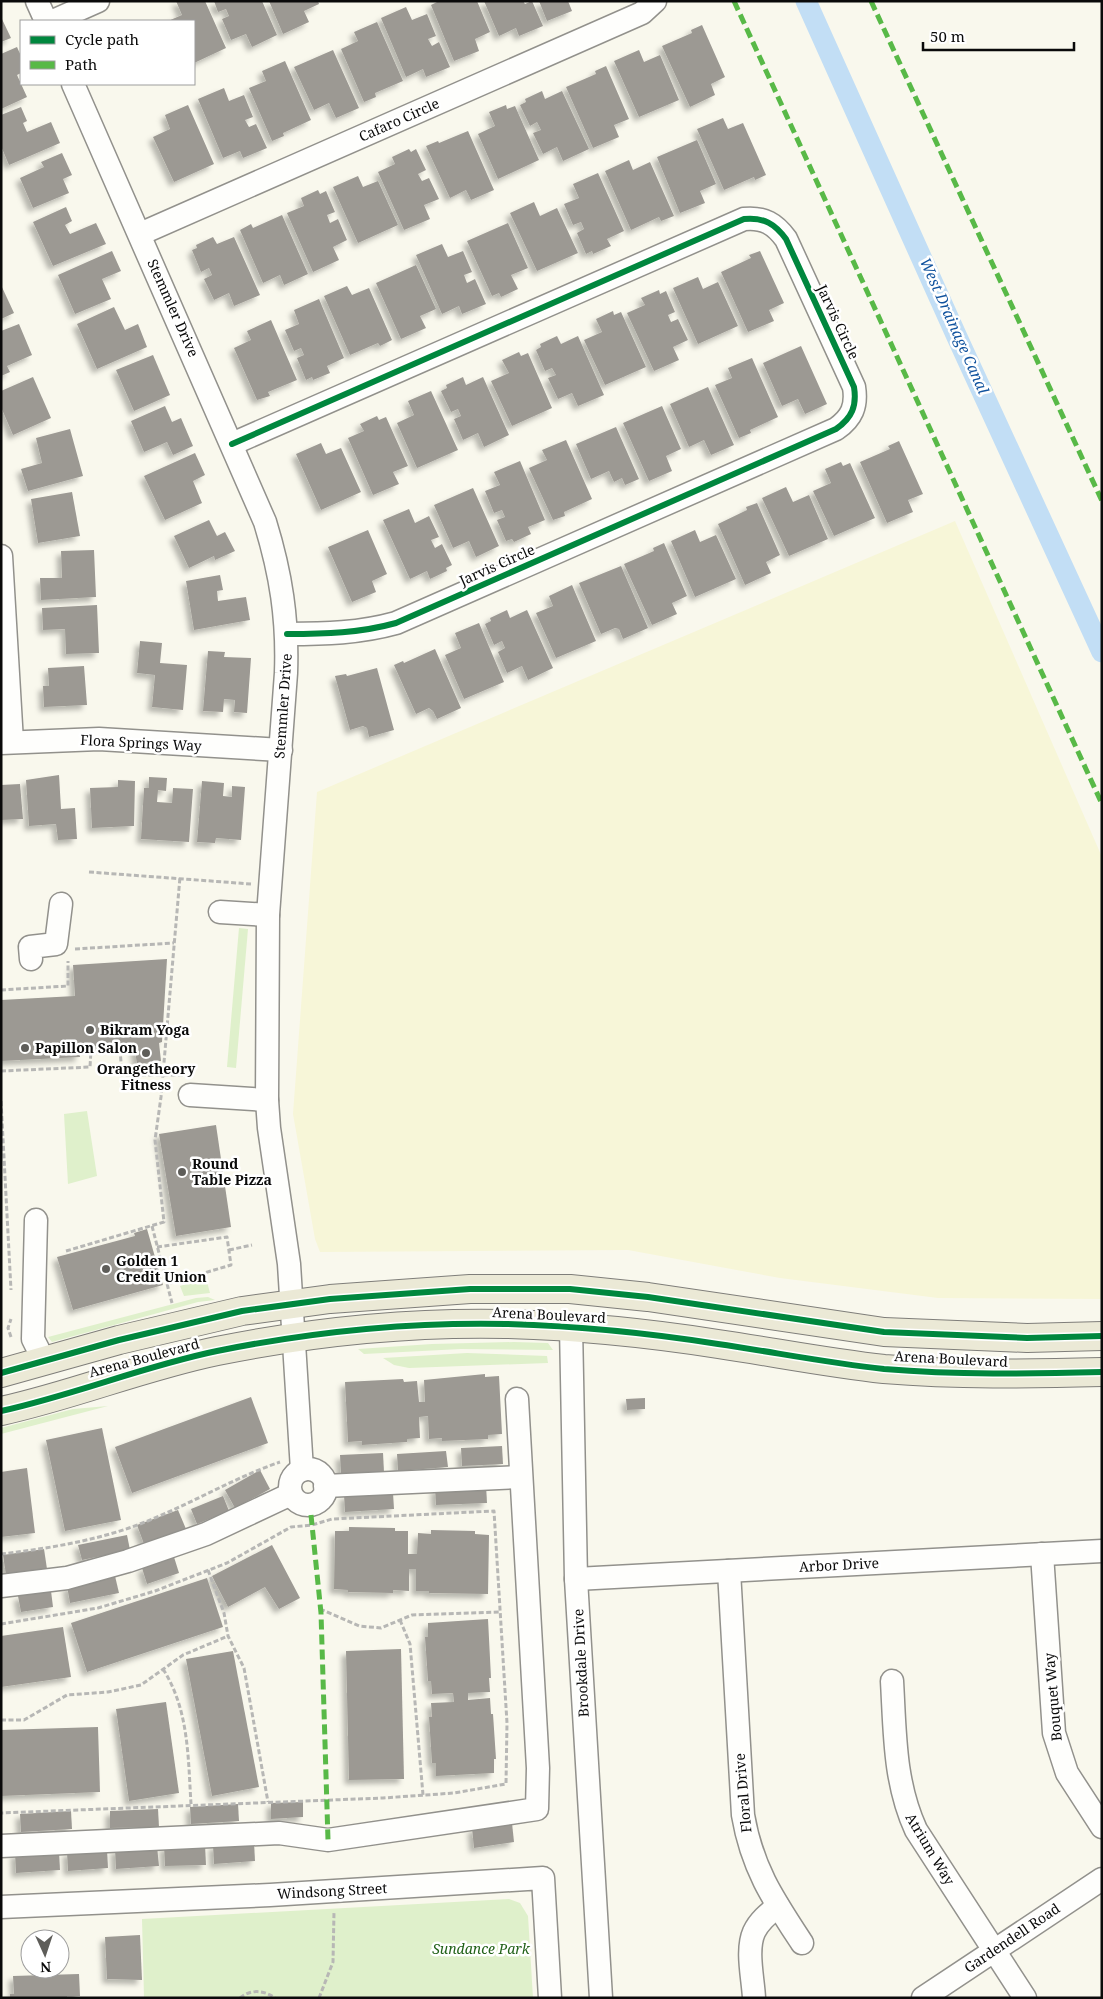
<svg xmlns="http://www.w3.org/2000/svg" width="1103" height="1999" font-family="'Noto Serif',serif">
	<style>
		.farmland { fill: #f7f6d8 }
		.green { fill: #dff0cb }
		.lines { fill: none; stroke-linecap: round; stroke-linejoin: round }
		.canal { stroke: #c2def5; stroke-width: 21 }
		.building { fill: #9c9993; filter: url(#shadow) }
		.minor-casing { stroke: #92918c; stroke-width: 25 }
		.major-casing { stroke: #7f7e7a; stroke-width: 30 }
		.path { stroke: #b7b7b5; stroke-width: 3; stroke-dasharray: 5 2.5; stroke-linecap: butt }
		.minor { stroke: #fefefc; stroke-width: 22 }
		.major { stroke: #ebe9d6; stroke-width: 28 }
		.quiet { stroke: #58b947; stroke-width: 5; stroke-dasharray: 10 5; stroke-linecap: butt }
		.cycleway-casing { stroke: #fff; stroke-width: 9 }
		.cycleway { stroke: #00873e; stroke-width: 6 }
		.poi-dot { fill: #5e5d59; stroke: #fff; stroke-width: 2 }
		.labels { text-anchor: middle; stroke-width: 5; stroke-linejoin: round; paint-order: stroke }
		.street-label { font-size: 14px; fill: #0a0a0a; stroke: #fff }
		.poi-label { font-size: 14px; font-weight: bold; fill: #0a0a0a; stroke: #fff; text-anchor: start }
		.park-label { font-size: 14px; font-style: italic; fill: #226219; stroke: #fff }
		.water-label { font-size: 15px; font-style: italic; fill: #11539e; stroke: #fff }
	</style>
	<defs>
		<filter id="shadow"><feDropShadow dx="-4.5" dy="4.5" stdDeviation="2.5" flood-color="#0004"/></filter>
	</defs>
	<rect width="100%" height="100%" fill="#f9f8ed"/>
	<!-- farmland -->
	<path class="farmland" d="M955,521L1102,857V1299L938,1298L780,1278L628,1250L320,1252L315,1239L293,1114L317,792Z"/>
	<!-- green -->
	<g class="green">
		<path d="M239,928L248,929L236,1068L227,1067Z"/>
		<path d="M87,1111L97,1176L68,1184L64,1114Z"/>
		<path d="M206,1278L210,1293L184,1296L180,1286Z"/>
		<path d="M208,1297L215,1300L198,1302L52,1342L48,1337L196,1298Z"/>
		<path d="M514,1342L548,1343L553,1350L461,1349L364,1354L358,1349L432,1344Z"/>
		<path d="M467,1353L547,1356L548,1363L409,1368L394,1365L383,1358Z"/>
		<path d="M108,1406L1,1434V1428L73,1409Z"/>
		<path d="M509,1899L520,1903L528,1916L533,1998H144L142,1919Z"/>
	</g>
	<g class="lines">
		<!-- canal -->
		<path class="canal" d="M806,1L957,337L1102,652"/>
	</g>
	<!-- building -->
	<g class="building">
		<path d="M176,1H205L226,48L194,63V21H168L182,15Z"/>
		<path d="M214,1H262L277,35L252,47L246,34L231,40L222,19L229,16L226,9L218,12Z"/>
		<path d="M269,1H318L319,4L304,11L309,22L283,34Z"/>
		<path d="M439,1H477L490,32L475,39L479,51L454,61L431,5Z"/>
		<path d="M484,1H523L525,4L532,1L543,26L519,36L516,28L499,36Z"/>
		<path d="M539,1H568L572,11L547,21Z"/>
		<path d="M406,7L412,20L427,14L436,36L428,39L432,46L439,42L450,67L426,77L423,69L406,77L381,18Z"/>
		<path d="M1,17L11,38L1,42Z"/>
		<path d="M377,22L403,81L375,93L376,97L364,102L341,49L358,41L354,32Z"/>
		<path d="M702,25L725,77L711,84L715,95L690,107L662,46L692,33L691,30Z"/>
		<path d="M17,47L21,56V73L17,75L27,97L1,109V54Z"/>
		<path d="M333,50L359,108L336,118L329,103L314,110L294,67Z"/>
		<path d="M639,50L644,62L660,55L679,100L639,117L614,61Z"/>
		<path d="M285,61L311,120L283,133L284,136L272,141L249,88L266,81L262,71Z"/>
		<path d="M606,66L629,119L614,125L619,137L593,148L566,87L596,74L595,71Z"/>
		<path d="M224,88L229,101L244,95L253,117L245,120L249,127L256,124L267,148L243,158L240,151L223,158L198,99Z"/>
		<path d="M542,91L545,99L562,91L589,149L563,161L557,147L543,154L533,133L541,130L537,122L530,126L520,105L526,102L525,99Z"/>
		<path d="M188,105L214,164L174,182L153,137L170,129L165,115Z"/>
		<path d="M506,105L507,109L515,106L539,160L498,179L478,134L495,126L489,112Z"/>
		<path d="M21,107L27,121L23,123L27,132L51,122L60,143L9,165L1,146V115Z"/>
		<path d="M723,118L728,129L743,123L766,175L755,180L754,177L724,190L697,129Z"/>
		<path d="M468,131L494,190L471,200L466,190L450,198L426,146L438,141L439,143Z"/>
		<path d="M697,140L716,184L700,191L705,203L680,213L657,157Z"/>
		<path d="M409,149L411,152L416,149L426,170L418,174L422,181L429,178L439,199L424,205L430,219L404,230L378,172L395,164L392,157Z"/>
		<path d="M62,153L72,175L63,179L69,193L33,208L20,178L44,167L41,162Z"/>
		<path d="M629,160L633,170L650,162L674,216L661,221L659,217L631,230L605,171Z"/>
		<path d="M598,173L624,231L607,239L611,246L593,254L592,251L586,254L577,233L584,229L581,222L573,225L564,204L579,198L573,184Z"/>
		<path d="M358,176L363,187L378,181L398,225L358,243L333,187Z"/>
		<path d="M318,190L320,194L326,191L335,212L327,215L330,223L338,219L347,240L333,247L339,260L313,272L287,213L304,206L301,198Z"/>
		<path d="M534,202L540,216L557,208L578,253L537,271L510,213Z"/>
		<path d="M66,207L72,221L65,225L70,234L96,223L106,244L53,266L33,222Z"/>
		<path d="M282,215L308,274L284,285L280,275L263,283L240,230L251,224L253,228Z"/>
		<path d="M508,223L528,268L511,275L518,289L501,297L499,293L492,296L467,241Z"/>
		<path d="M213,237L217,244L234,237L260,295L234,306L229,293L214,300L204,279L212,275L209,268L201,272L192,250L197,248L196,245Z"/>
		<path d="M442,244L448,257L463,251L472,272L464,275L467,283L475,279L486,304L462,314L459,306L442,314L416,255Z"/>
		<path d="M112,251L121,271L102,279L111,299L75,314L58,275Z"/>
		<path d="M760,251L784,303L769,310L774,321L748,332L721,272L751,258L749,255Z"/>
		<path d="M416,265L436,309L420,316L426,328L401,339L376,283Z"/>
		<path d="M698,277L703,289L718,282L738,326L698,344L673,288Z"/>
		<path d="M1,285L14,313L1,319Z"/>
		<path d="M347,286L352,295L369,288L392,340L380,346L378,343L350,355L324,296Z"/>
		<path d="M659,290L660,294L666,291L675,312L668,315L671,322L678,319L688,340L673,347L679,360L654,371L627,313L645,305L641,298Z"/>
		<path d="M319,299L344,358L327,366L330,373L313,380L312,377L306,380L297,358L304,355L301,348L294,351L285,330L299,324L294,310Z"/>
		<path d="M114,307L125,330L138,324L147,347L97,369L77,324Z"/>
		<path d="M613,311L614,315L621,312L646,367L605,385L584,340L602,332L596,319Z"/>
		<path d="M271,320L297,380L268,392L270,396L257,400L234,348L251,340L247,331Z"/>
		<path d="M19,324L32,355L7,366L10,372L1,376V331Z"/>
		<path d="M557,336L561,344L578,336L604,395L578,406L572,393L558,399L548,378L556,375L552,368L545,371L536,350L541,347L540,344Z"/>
		<path d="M801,346L827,404L805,414L798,399L782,406L763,363Z"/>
		<path d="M519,352L521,356L528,353L552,408L512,426L491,381L509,373L502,360Z"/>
		<path d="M153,355L170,395L134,411L116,370Z"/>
		<path d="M752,358L778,417L750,430L751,433L739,438L715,385L732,378L728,368Z"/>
		<path d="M33,377L51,418L13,435L1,407V391Z"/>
		<path d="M463,377L466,385L483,377L509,435L484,447L478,433L463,440L454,419L461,416L458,409L451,412L441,391L447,388L446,385Z"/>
		<path d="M708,387L734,445L711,455L704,440L689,447L670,404Z"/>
		<path d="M431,391L458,450L417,468L397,423L414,415L408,401Z"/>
		<path d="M165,406L172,422L181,418L193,446L173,455L167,442L144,452L131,421Z"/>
		<path d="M662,406L681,449L666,456L672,471L649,481L623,423Z"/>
		<path d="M377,416L379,420L386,417L408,466L393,472L399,484L373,495L348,438L364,431L360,424Z"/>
		<path d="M616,427L639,479L625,485L622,478L614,482L609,471L591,479L576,444Z"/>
		<path d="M70,429L83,476L28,491L21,469L42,463L36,438Z"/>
		<path d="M566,440L592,499L564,512L565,516L553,520L529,468L547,460L542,450Z"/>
		<path d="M899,441L923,494L908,500L913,512L887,523L860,462L890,449L888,446Z"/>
		<path d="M321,443L326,454L341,448L361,492L321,510L296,454Z"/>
		<path d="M195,453L205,475L193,481L202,503L165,520L144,476Z"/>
		<path d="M520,461L545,520L528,527L531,534L514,542L512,539L506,541L497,520L505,517L502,510L494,513L485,491L500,485L494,472Z"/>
		<path d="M841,462L843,466L850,463L875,518L834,536L813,491L831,483L825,469Z"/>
		<path d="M786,487L793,502L809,495L828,539L789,556L762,498Z"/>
		<path d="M473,488L499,546L476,557L469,541L453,548L434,505Z"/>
		<path d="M72,492L80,536L38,543L31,499Z"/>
		<path d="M757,503L780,555L766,562L771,573L745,585L718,524L747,510L746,507Z"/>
		<path d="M409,509L415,523L429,516L439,537L431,540L435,548L442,544L452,565L446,568L447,571L430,579L427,571L410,579L383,520Z"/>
		<path d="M209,520L217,536L225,532L235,551L215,560L214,556L189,568L174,536Z"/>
		<path d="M368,530L387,574L372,581L376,592L352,602L328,547Z"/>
		<path d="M695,530L700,542L716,535L736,579L695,597L671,541Z"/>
		<path d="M664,543L687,596L672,603L677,614L652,625L624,564L654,551L653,548Z"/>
		<path d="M94,550L96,597L41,600L40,578H62L61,551Z"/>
		<path d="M621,566L648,628L623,639L619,629L615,628L601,634L579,583Z"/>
		<path d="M220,575L223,590L217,591L218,601L246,597L250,620L194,630L186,581Z"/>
		<path d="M572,585L596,641L556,658L536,613L553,606L549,596Z"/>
		<path d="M97,605L99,653L66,654L65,629L43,630L42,608Z"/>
		<path d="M507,610L510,618L527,610L553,668L528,680L522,666L507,673L498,652L505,648L502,641L494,645L485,624L491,621L490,618Z"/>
		<path d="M479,623L504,682L464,699L445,655L461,648L455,633Z"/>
		<path d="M140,641L162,643L160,663L187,665L183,710L152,707L155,675L137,673Z"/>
		<path d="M435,649L461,708L437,719L433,711L429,708L416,714L394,665L403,661L404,663Z"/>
		<path d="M208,651L225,652L224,657L251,658L247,713L234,712L235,700L224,699L223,712L203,711Z"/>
		<path d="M84,666L87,705L44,707L43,686H49L48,668Z"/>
		<path d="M377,668L394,730L369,737L367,728L363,726L350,730L335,676L346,674L347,676Z"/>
		<path d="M59,775L61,809L75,808L77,839L58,840L56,824L29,826L26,780Z"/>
		<path d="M149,777L167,778L166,791L158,790L157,802L172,803L173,788L193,789L189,842L141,839L144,788H149Z"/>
		<path d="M118,780L135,781L134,826L92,828L90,788L118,787Z"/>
		<path d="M202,781L224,783L223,796L232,797V786L245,787L241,840L216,838L215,843L197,842Z"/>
		<path d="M20,784L23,819L1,820V785Z"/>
		<path d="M167,959L162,1042L159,1043L161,1061L137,1064L134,1044L79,1047L80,1057L1,1061V1000L75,996L73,965Z"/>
		<path d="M216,1125L231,1227L176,1236L159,1134Z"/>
		<path d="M147,1229L163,1285L73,1310L57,1257L135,1236L134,1233Z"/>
		<path d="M485,1374V1377L499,1376L502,1434L488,1435V1439L442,1441V1438L429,1439L428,1416L419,1417L420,1438L407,1439V1442L362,1445V1441L348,1442L345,1382L403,1379L404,1382L417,1381L419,1402H425L424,1380Z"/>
		<path d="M251,1397L268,1443L132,1493L115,1447Z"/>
		<path d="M645,1398V1409L627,1410L626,1399Z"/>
		<path d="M102,1428L121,1520L65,1531L46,1440Z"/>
		<path d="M502,1446L503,1464L462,1466L461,1448Z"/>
		<path d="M446,1451L448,1467L398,1471L397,1454Z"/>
		<path d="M383,1453L384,1472L341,1474L340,1455Z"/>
		<path d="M27,1468L35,1533L1,1537V1472Z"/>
		<path d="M260,1470L270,1489L235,1508L225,1490Z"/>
		<path d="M486,1485L487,1503L436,1505L435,1488Z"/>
		<path d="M393,1493L394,1509L345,1512L344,1495Z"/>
		<path d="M223,1496L229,1511L197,1524L191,1509Z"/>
		<path d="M178,1510L186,1529L144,1544L137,1525Z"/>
		<path d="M349,1527L395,1528V1531H408V1554H417L418,1533L431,1534V1530L475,1531V1534L489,1535L488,1594L429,1593V1591H416V1569H409V1591L393,1590V1593L348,1592V1590L334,1589L335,1531H349Z"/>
		<path d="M127,1535L130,1550L82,1560L78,1545Z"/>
		<path d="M272,1545L300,1598L279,1609L265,1587L228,1607L212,1576Z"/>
		<path d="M44,1549L47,1569L6,1575L3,1555Z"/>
		<path d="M174,1557L179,1573L147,1584L142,1568Z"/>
		<path d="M115,1576L119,1593L70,1603L67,1586Z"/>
		<path d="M207,1578L223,1627L87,1672L71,1623Z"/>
		<path d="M51,1591L53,1607L21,1612L18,1596Z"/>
		<path d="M488,1619L491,1678H489L490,1692L468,1693V1700L490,1698L491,1714H493L496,1759H494V1773L436,1776V1763H432L429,1717H432L431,1703L454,1702L453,1693L432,1694L431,1681H428L425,1637H428V1623Z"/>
		<path d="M63,1627L71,1677L1,1687V1636Z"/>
		<path d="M401,1649L404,1779L349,1780L346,1651Z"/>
		<path d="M233,1651L259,1787L212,1796L186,1659Z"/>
		<path d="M166,1702L179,1793L129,1801L116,1709Z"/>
		<path d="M98,1727L100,1792L1,1796V1730Z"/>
		<path d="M303,1802V1817L271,1819V1803Z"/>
		<path d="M238,1804L239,1821L191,1824L190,1807Z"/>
		<path d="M158,1809L159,1827L110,1828V1811Z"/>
		<path d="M71,1811L72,1829L21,1832L20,1814Z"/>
		<path d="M512,1823L514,1842L474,1848L472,1828Z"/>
		<path d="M254,1842L255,1861L214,1864L213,1845Z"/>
		<path d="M205,1844L206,1865L165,1866L164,1846Z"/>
		<path d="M157,1846L159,1866L116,1869L115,1849Z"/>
		<path d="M107,1849L108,1868L68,1871L67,1852Z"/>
		<path d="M59,1851L60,1870L16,1873L15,1853Z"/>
		<path d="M140,1935L142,1980L107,1979L105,1937Z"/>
		<path d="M79,1974L80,1996H67V1998H10V1994H14L13,1976Z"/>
	</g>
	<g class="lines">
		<defs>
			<g id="minor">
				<path d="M37,1L46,21"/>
				<path d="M53,21L98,1"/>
				<path d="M73,84L265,522C281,574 288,619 286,673L268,915L267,1100L269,1128L289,1264L302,1470"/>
				<path d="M140,234L642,13L655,1"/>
				<path d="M232,444L744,219C764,217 775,224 786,239L854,387C857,406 852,418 836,429L396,623C360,633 325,634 287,634"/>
				<path d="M1,556L12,742"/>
				<path d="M1,743L99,739L281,750"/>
				<path d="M220,912L268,915"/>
				<path d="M31,959L30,947L56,944L61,904"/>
				<path d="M190,1095L267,1100"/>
				<path d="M36,1220L33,1339L44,1361"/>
				<path d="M571,1327L576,1579L601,1998"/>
				<circle cx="308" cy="1487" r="18"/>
				<path d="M325,1486L520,1477"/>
				<path d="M1042,1554L1054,1733L1067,1773L1102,1827"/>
				<path d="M729,1571L743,1815C752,1868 773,1899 802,1943"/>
				<path d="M576,1579L1102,1551"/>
				<path d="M1,1586L67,1578L128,1561L206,1534L291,1494"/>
				<path d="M892,1681C895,1733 894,1782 916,1830L1025,1998"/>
				<path d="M1,1846L279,1833L328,1840L537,1809L538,1768L517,1399"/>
				<path d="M1,1907L270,1895L543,1878L550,1998"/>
				<path d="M754,1998C753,1978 746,1950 754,1932C759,1921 769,1913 778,1906"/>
				<path d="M923,1998L1102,1879"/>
			</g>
			<g id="major">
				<path d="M1,1373L119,1340L242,1311L330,1299L470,1289H570L648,1297L884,1332L1027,1338L1102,1336"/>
				<path d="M1,1411C74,1395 144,1366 217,1351C311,1332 410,1322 506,1324C577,1326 648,1333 718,1344C773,1352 828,1363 884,1369C957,1375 1029,1374 1102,1372"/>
			</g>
		</defs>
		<!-- minor casing -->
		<use href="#minor" class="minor-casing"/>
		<!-- major casing -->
		<use href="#major" class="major-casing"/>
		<!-- path -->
		<g class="path">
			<path d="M89,872L251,884"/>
			<path d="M75,949L174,943"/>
			<path d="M1,990L68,986V961"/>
			<path d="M1,1071L90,1067L91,1050L120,1049L122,1075H183"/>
			<path d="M1,1101L11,1290"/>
			<path d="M152,1226L172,1303"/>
			<path d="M157,1247L227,1237L231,1265L167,1284"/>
			<path d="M229,1250L252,1245"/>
			<path d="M66,1251L164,1222L155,1140L161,1097L180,877"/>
			<path d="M11,1337L8,1328L11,1319"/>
			<path d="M1,1554C44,1549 88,1542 129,1528C181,1510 228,1480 280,1462"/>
			<path d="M208,1570L224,1613L228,1636L244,1668L268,1802"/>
			<path d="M320,1609L359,1626L381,1628L412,1615L501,1612"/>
			<path d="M400,1620L410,1644L423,1795"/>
			<path d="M1,1624L98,1608L155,1591L227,1563L291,1527L312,1525L332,1519L494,1511L507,1723L506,1784L454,1793L383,1798L1,1813"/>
			<path d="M163,1669C189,1710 188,1757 191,1804"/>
			<path d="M1,1720H24L67,1695L108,1692L141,1685L183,1655L228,1636"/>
			<path d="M240,1998C251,1989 264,1990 275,1998"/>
			<path d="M319,1998L333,1962L334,1912"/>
		</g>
		<!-- minor -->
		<use href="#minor" class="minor"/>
		<!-- major -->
		<use href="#major" class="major"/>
		<!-- quiet -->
		<g class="quiet">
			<path d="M734,1L1102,804"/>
			<path d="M871,1L1102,501"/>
			<path d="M311,1515L321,1613L328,1840"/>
		</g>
		<defs>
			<g id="cycleway">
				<path d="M232,444L744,219C764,217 775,224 786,239L854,387C857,406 852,418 836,429L396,623C360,633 325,634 287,634"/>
				<path d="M1,1373L119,1340L242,1311L330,1299L470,1289H570L648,1297L884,1332L1027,1338L1102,1336"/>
				<path d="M1,1411C74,1395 144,1366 217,1351C311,1332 410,1322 506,1324C577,1326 648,1333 718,1344C773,1352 828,1363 884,1369C957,1375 1029,1374 1102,1372"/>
			</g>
		</defs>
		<!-- cycleway casing -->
		<use href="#cycleway" class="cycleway-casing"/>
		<!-- cycleway -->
		<use href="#cycleway" class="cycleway"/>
	</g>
	<!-- markers -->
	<g class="poi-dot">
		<circle cx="90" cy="1030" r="5"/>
		<circle cx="25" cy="1048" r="5"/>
		<circle cx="146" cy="1053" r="5"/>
		<circle cx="182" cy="1172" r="5"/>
		<circle cx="106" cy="1269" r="5"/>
	</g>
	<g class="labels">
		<!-- street labels -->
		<g class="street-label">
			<text transform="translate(399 120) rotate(-24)" y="5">Cafaro Circle</text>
			<text transform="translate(173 308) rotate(66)" y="5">Stemmler Drive</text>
			<text transform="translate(838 322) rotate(65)" y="5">Jarvis Circle</text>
			<text transform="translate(497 565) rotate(-24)" y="5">Jarvis Circle</text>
			<text transform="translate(283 706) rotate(-86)" y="5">Stemmler Drive</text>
			<text transform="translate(141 743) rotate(3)" y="5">Flora Springs Way</text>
			<text transform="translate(549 1315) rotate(3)" y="5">Arena Boulevard</text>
			<text transform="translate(144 1358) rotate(-15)" y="5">Arena Boulevard</text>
			<text transform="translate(951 1359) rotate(3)" y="5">Arena Boulevard</text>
			<text transform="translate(839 1565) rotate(-3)" y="5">Arbor Drive</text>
			<text transform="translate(581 1663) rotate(-93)" y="5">Brookdale Drive</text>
			<text transform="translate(1053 1697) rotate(-95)" y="5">Bouquet Way</text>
			<text transform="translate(743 1793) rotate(-95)" y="5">Floral Drive</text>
			<text transform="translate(930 1849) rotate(59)" y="5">Atrium Way</text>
			<text transform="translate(332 1891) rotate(-3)" y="5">Windsong Street</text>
			<text transform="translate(1012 1938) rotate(-34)" y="5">Gardendell Road</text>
		</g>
		<!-- poi labels -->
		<g class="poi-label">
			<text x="100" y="1035">Bikram Yoga</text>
			<text x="35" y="1053">Papillon Salon</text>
			<text x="146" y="1074" text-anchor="middle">Orangetheory<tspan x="146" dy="16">Fitness</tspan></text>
			<text x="192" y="1169">Round<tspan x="192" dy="16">Table Pizza</tspan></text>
			<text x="116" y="1266">Golden 1<tspan x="116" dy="16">Credit Union</tspan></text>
		</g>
		<!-- park labels -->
		<g class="park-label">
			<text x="481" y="1954">Sundance Park</text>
		</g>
		<!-- water labels -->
		<g class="water-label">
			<text transform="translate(954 326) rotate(66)" y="5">West Drainage Canal</text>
		</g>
	</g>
	<!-- border -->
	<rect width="1103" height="1999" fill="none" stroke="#0a0a0a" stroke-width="5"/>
	<!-- legend -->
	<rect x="20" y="20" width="175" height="65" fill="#ffffff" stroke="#9d9d9d"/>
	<rect x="30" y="36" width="25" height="8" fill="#00873e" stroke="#9d9d9d"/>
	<text x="65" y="45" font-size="15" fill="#0a0a0a">Cycle path</text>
	<rect x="30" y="61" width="25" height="8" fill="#58b947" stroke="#9d9d9d"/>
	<text x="65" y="70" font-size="15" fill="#0a0a0a">Path</text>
	<!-- north arrow -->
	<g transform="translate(45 1954) rotate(177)"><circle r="24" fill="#ffffff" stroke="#9d9d9d"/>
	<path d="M0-4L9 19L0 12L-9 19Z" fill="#5e5d59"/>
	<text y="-8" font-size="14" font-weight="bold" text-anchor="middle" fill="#0a0a0a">N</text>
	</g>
	<!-- scale -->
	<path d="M923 42v8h151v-8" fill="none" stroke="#0a0a0a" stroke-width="2.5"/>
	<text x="930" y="42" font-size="15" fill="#0a0a0a" stroke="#ffffff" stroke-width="4" paint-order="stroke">50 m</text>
</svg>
